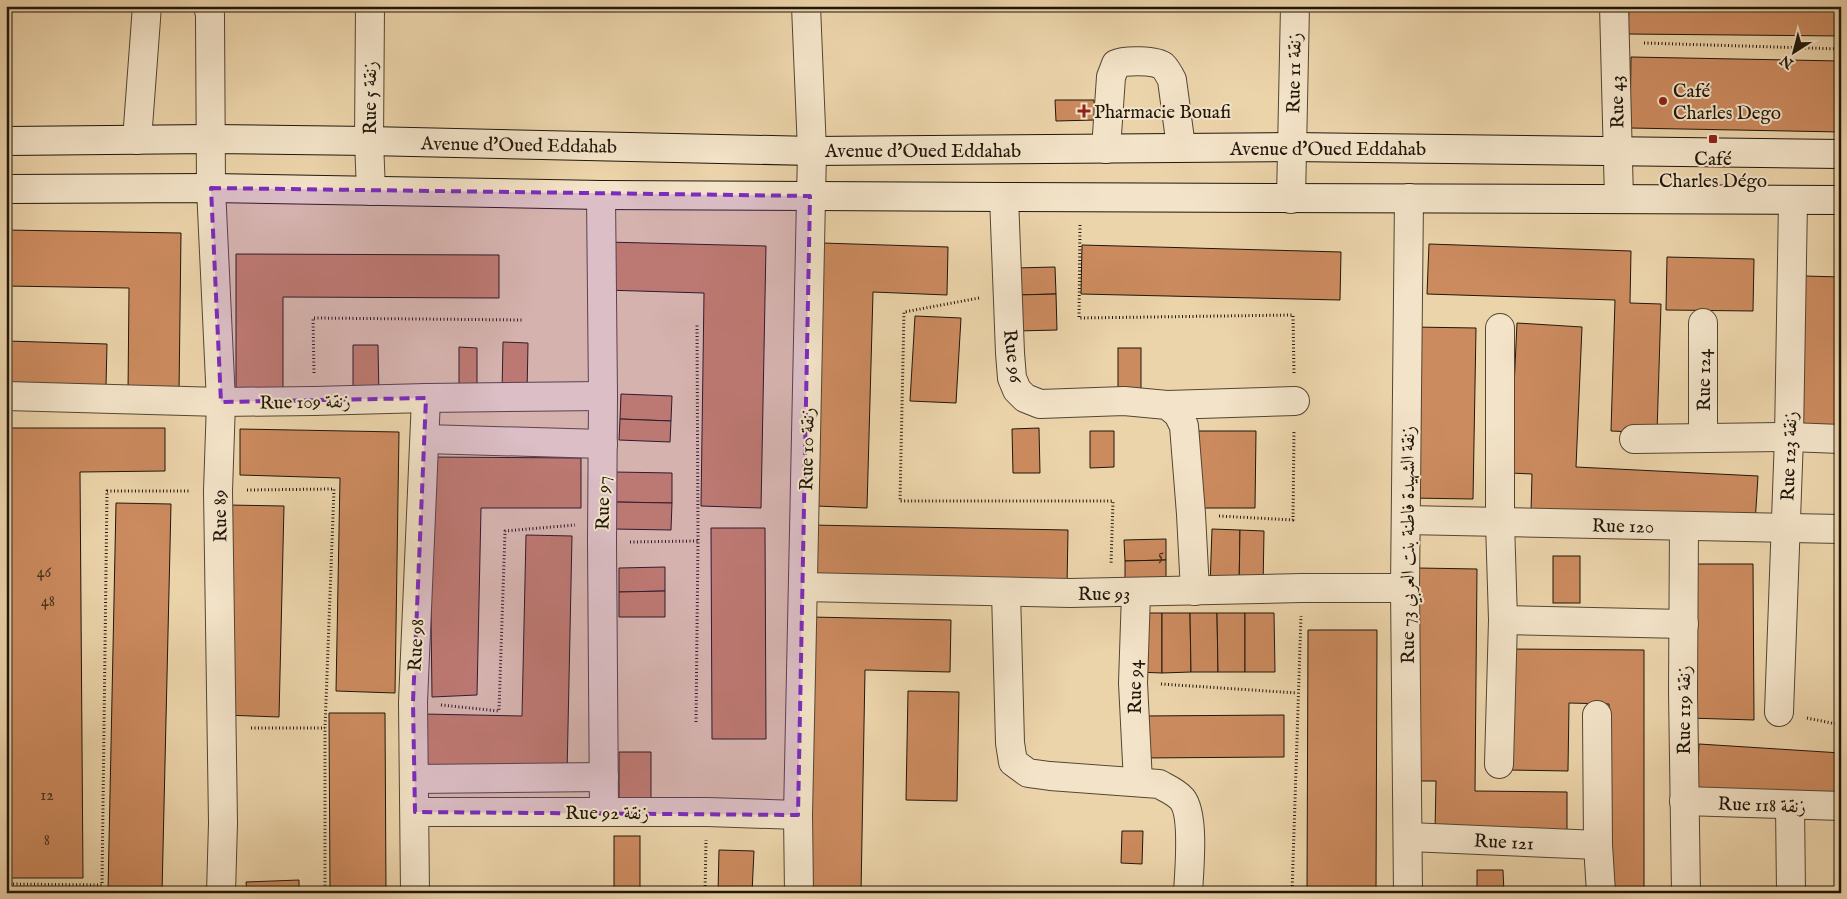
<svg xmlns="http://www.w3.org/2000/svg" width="1847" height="899" font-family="'IM FELL English',Amiri,serif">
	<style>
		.building { fill: #cc8b5f; stroke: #20170b }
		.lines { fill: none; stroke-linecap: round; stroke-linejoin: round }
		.street-casing { stroke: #534633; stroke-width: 30 }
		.secondary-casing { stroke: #20170b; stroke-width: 30 }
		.path { stroke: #20170b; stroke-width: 3; stroke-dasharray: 1 2.5; stroke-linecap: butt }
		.street { stroke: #f3e3c8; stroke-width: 28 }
		.secondary { stroke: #f3e3c8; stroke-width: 28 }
		.marked { fill: #7b2cbf; fill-opacity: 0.2; stroke: #7b2cbf; stroke-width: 4; stroke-dasharray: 10 6; stroke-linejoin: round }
		.poi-dot { fill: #8f2418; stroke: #f3e3c8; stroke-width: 2 }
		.labels { text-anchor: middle; stroke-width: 4; stroke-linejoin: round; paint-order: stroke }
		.number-label { font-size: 16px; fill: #4b3420 }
		.street-label { font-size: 19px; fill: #20170b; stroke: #f3e3c8 }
		.poi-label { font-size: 19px; fill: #20170b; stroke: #f3e3c8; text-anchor: start }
	</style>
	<rect width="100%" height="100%" fill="#ecd4aa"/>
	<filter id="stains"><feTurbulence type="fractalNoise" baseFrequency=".004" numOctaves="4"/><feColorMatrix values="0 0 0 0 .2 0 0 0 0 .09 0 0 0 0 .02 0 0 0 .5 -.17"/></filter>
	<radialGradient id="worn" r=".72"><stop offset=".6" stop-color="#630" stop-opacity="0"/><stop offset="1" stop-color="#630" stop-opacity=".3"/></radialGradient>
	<!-- building -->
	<g class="building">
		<path d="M1629,6H1841V36L1628,34Z"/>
		<path d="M1631,57L1841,61V132L1630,128Z"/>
		<path d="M1055,100H1094L1095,120L1056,121Z"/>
		<path d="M6,230L181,233L179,394L128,393L129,288L6,286Z"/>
		<path d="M605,242L766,246L761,508L701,506L704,293L604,290Z"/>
		<path d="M822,243L948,247L947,295L873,292L867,508L816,506Z"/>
		<path d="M1429,244L1631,251L1630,303L1661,304L1657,433L1611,431L1615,300L1427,294Z"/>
		<path d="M1082,245L1341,252L1340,300L1081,294Z"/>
		<path d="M236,254L499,255V298L283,297V392H236Z"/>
		<path d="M1667,257L1754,259L1753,311L1666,310Z"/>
		<path d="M1055,267L1056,294L1016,295L1015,268Z"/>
		<path d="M1805,276L1841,277V430L1802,429Z"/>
		<path d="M1056,294L1057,330L1017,331L1016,295Z"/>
		<path d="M915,316L961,318L956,403L910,401Z"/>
		<path d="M1517,323L1582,327L1576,467L1758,476L1755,524L1531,513L1532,474L1510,473Z"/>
		<path d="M1413,327L1476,328L1473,499L1410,498Z"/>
		<path d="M6,341L107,344L106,386L6,384Z"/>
		<path d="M503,342L528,343L527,394L502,393Z"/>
		<path d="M353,345H378L379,397H353Z"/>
		<path d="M459,347L477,348V393H459Z"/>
		<rect x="1118" y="348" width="23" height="49"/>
		<path d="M621,394L672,396L671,421L620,419Z"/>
		<path d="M620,419L671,421L670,442L619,440Z"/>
		<path d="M9,428H165V471L80,472L83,878H11Z"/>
		<path d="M1039,428L1040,473H1013L1012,429Z"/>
		<path d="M240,429L399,432L395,693L336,691L340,478L240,475Z"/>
		<path d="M1090,431H1114V467L1090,468Z"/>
		<path d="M1194,431H1256L1255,508H1193Z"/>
		<path d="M429,457L581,458V508H481L477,695L432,697Z"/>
		<path d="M615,472L672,473V503L615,502Z"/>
		<path d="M615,502L672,503L671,530L614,529Z"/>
		<path d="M116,503L171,504L162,893H18V890L108,892Z"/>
		<path d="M228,505L284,506L279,717L223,715Z"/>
		<path d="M811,525L1068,530L1067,586L810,581Z"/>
		<path d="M711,528H765L766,739H712Z"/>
		<path d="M1212,529L1240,530L1239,588L1210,587Z"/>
		<path d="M1240,530L1264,531L1263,589L1239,588Z"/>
		<path d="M526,535L572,536L567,776L422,772L423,714L522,716Z"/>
		<path d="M1166,539V560L1125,561L1124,540Z"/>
		<rect x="1553" y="556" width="27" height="47"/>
		<path d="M1166,560V585H1125V561Z"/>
		<path d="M1691,564H1753L1754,720L1688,718Z"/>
		<path d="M665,567V591L619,592V568Z"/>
		<path d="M1418,568L1477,569L1475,791L1567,792V833L1435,831L1436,781H1416Z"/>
		<path d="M665,591V617H619V592Z"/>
		<path d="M1136,613H1162V673L1136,672Z"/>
		<path d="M1162,613H1190L1191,672L1162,673Z"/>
		<path d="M1190,613H1217L1218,672H1191Z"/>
		<path d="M1217,613H1245V672H1218Z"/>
		<path d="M1245,613H1274L1275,672H1245Z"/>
		<path d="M811,617L951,620L950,672L865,670L861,893H807Z"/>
		<path d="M1308,630H1377L1376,893H1307Z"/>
		<path d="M1510,649L1644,650V893H1606L1609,704L1569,703L1568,771L1509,770Z"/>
		<path d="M908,691L959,692L957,801L906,800Z"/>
		<path d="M329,713H385L386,893H330Z"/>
		<path d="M1284,715V757L1140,758V716Z"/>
		<path d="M1699,744L1841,753V801L1697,793Z"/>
		<path d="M619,752H651V807L619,806Z"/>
		<path d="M1122,831H1143L1142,864L1121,863Z"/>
		<rect x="614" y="836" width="26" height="57"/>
		<path d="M719,850L754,851L752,893H718Z"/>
		<path d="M1477,870H1503L1504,893H1477Z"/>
		<path d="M299,880V893H247L246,882Z"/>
	</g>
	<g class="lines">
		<defs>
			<g id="street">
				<path d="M208,6L210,15L211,188L221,402L218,491L223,823L221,893"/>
				<path d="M370,6L369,141L371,191"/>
				<path d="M1614,6L1619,199"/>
				<path d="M137,140L147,6"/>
				<path d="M1106,149L1111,77L1116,64C1124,60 1156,60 1163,66C1167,70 1170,76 1172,80L1181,147"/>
				<path d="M601,195L603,396L602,542L604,812"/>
				<path d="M1004,197L1010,353L1012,378L1017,390L1025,398L1040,404L1124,401L1167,405L1178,414L1184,426L1191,514L1195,591"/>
				<path d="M1291,199L1295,6"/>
				<path d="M6,396L221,402L314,401L426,398L603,396"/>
				<path d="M1167,405L1295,401"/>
				<path d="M1703,438V323"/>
				<path d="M425,439L603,444"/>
				<path d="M1634,439L1789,437L1841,439"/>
				<path d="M1406,520L1841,529"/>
				<path d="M1684,526L1683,691L1686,893"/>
				<path d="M803,587L1070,593L1302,588H1405"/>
				<path d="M1006,592L1010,743L1013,762L1028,773L1050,776L1159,784C1166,788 1176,792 1182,799C1195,815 1189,872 1188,893"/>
				<path d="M1136,593L1133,683L1138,782"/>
				<path d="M1503,620L1684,624"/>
				<path d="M1779,712L1789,437L1793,201"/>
				<path d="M1597,715L1598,845L1601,893"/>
				<path d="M1499,764L1503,620L1500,522V328"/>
				<path d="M415,779L604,777"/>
				<path d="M1684,801L1841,806"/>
				<path d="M1790,805L1791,893"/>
				<path d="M415,812H707L798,815"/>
				<path d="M1409,837L1598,845"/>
				<path d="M415,893L413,702L426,398"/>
				<path d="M799,893L798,815L812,151L806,6"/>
				<path d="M1408,893L1405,588L1409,198"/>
			</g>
			<g id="secondary">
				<path d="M6,141L211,139L369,141L812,151L1291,147L1841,154"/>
				<path d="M6,189L211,188L601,195L1004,197L1841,200"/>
			</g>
		</defs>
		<!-- street casing -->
		<use href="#street" class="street-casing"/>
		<!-- secondary casing -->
		<use href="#secondary" class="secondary-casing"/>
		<!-- path -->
		<g class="path">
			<path d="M1644,43L1841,49"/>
			<path d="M1080,225L1079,318L1293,315L1294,374"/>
			<path d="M979,298L904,312L900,501H1113L1111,565"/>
			<path d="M314,373L313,318L524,320"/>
			<path d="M247,490L334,489L325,728V893"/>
			<path d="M1219,516L1293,520L1294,430"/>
			<path d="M630,542L698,541"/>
			<path d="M1161,684L1297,693"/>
			<path d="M441,705L499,711L505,531L575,525"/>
			<path d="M1807,718L1841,725"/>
			<path d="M696,722L698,541L697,324"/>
			<path d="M251,728H325"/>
			<path d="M6,884L102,885L107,491H189"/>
			<path d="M705,893L706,840"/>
			<path d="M1292,893L1301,616"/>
		</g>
		<!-- street -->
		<use href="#street" class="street"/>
		<!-- secondary -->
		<use href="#secondary" class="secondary"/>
	</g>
	<!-- marked area -->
	<path class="marked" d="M211,188L810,196L798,815L415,812L413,702L426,398L221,402Z"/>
	<!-- markers -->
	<g class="poi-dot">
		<circle cx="1663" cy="101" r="5"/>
		<path d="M1081.5 103.5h5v5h5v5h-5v5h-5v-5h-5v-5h5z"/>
		<rect x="1708" y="134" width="10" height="10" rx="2.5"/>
	</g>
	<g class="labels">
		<!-- number labels -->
		<g class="number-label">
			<text x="1161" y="560">5</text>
			<text x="44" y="577">46</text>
			<text x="48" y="606">48</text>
			<text x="47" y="800">12</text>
			<text x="47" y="845">8</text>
		</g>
		<!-- street labels -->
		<g class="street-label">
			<text transform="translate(1293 73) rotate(-89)" y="7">Rue 11 زنقة</text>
			<text transform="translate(369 98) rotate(-90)" y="7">Rue 5 زنقة</text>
			<text transform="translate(1616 102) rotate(-91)" y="7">Rue 43</text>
			<text transform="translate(519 144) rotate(1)" y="7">Avenue d'Oued Eddahab</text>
			<text x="1328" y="155">Avenue d'Oued Eddahab</text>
			<text x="923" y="157">Avenue d'Oued Eddahab</text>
			<text transform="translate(1014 356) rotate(83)" y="7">Rue 96</text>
			<text transform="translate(1703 380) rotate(-90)" y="7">Rue 124</text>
			<text transform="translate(305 401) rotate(-1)" y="7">Rue 109 زنقة</text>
			<text transform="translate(806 449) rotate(-89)" y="7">Rue 10 زنقة</text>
			<text transform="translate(1788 456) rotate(-88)" y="7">Rue 123 زنقة</text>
			<text transform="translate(602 503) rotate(-89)" y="7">Rue 97</text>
			<text transform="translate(219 516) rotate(-91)" y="7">Rue 89</text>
			<text transform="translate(1623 525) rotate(1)" y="7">Rue 120</text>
			<text transform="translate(1407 545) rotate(-90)" y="7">Rue 73 زنقة الشهيدة فاطنة بنت العربي</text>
			<text x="1104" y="600">Rue 93</text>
			<text transform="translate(415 645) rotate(-87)" y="7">Rue 98</text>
			<text transform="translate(1134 687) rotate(-90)" y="7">Rue 94</text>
			<text transform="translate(1683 710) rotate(-90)" y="7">Rue 119 زنقة</text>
			<text transform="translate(1762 804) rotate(2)" y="7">Rue 118 زنقة</text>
			<text x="607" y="819">Rue 92 زنقة</text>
			<text transform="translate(1504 841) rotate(3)" y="7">Rue 121</text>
		</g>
		<!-- poi labels -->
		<g class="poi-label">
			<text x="1673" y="97">Café<tspan x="1673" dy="22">Charles Dego</tspan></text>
			<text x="1094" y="118">Pharmacie Bouafi</text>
			<text x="1713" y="165" text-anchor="middle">Café<tspan x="1713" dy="22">Charles Dégo</tspan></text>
		</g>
	</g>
	<!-- margin -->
	<rect width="1847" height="899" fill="none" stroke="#ecd4aa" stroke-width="25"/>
	<rect x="8" y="8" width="1832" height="884" fill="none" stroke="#20170b" stroke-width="2.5"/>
	<rect x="12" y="12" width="1822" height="874" fill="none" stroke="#20170b"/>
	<!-- north arrow -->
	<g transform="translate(1794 52) rotate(216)" stroke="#f3e3c8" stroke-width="4" paint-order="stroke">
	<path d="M0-4L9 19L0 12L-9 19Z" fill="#20170b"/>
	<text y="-8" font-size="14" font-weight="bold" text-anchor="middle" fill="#20170b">N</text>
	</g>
	<rect width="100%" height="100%" filter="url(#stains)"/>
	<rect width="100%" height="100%" fill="url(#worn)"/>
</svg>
